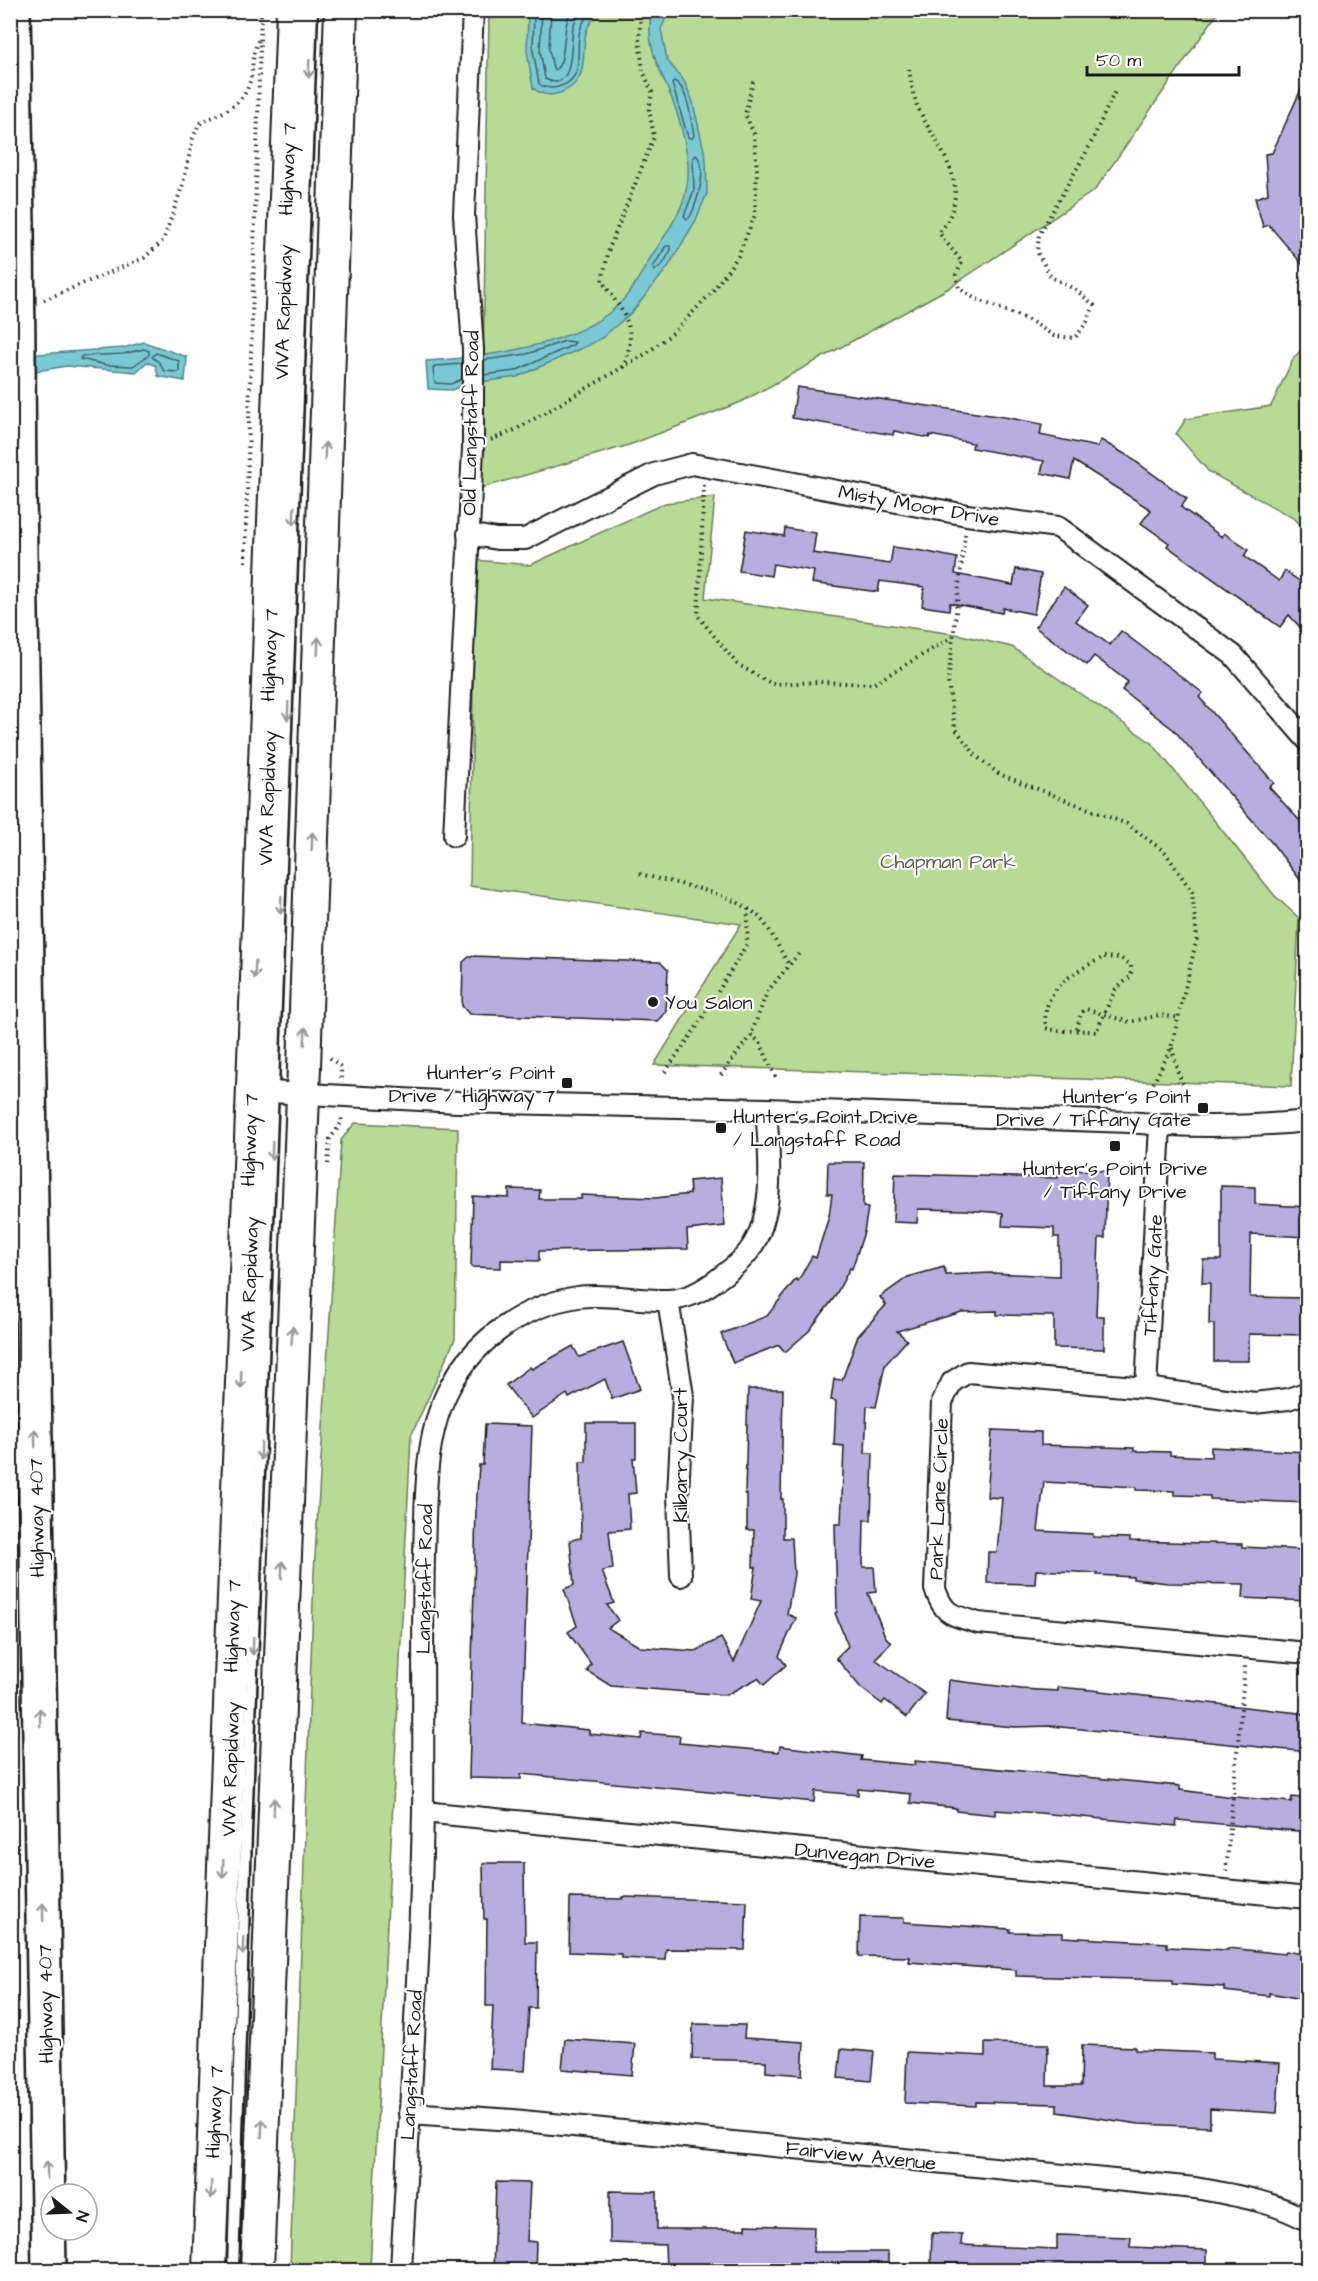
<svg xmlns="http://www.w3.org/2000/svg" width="1318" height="2281" font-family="'Architects Daughter',sans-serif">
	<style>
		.green { fill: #b7db95; stroke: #6a7c58; stroke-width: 1.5 }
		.water { fill: #79c9d5; stroke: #54848b; stroke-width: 1.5 }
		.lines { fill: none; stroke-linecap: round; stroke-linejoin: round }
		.shore { stroke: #416166; stroke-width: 1.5 }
		.building { fill: #b7adde; stroke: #1c1c1c; stroke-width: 1.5 }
		.lane-casing { stroke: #1c1c1c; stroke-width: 15 }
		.street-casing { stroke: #1c1c1c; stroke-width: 24 }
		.primary-casing { stroke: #1c1c1c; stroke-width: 36 }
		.highway-casing { stroke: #1c1c1c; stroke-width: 38 }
		.path { stroke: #1c1c1c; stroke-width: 4; stroke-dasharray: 1.5 4.5; stroke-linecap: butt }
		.lane { stroke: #fff; stroke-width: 10 }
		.street { stroke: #fff; stroke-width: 20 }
		.primary { stroke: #fff; stroke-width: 32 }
		.highway { stroke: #fff; stroke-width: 33 }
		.highway-bridge-casing { stroke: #1c1c1c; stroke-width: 38; stroke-linecap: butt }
		.highway-bridge { stroke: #fff; stroke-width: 33 }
		.oneway { stroke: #999 }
		.poi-dot { fill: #1c1c1c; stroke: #fff; stroke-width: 2 }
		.labels { text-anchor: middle; stroke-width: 4.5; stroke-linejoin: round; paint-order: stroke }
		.street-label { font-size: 20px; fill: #1c1c1c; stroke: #fff }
		.park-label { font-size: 20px; fill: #525f46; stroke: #fff }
		.poi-label { font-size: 20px; fill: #1c1c1c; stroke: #fff; text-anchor: start }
	</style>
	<rect width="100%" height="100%" fill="#fff"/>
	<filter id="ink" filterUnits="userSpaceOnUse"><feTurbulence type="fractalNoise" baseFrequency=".0167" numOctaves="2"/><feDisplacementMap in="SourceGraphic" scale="12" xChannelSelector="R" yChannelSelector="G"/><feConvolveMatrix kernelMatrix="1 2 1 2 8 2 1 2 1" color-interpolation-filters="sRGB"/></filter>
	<g filter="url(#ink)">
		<!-- green -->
		<g class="green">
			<path d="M489,11H1219L1095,190L949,288L741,402L629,445L481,488Z"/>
			<path d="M1307,345V532L1295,519L1209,472L1176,434L1186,419L1271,406L1294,357Z"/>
			<path d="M715,497L705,598L961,635L1012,647L1152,743L1275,896L1299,918L1291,1086L654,1065L741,924L470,886L475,560L530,565L665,503Z"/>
			<path d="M355,1123L458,1128L455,1339L411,1436L370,2270H290L314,1572L341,1140Z"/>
		</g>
		<!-- water -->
		<g class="water">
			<path d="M528,11H597C595,18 588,24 586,32C581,56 590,82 560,93C551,96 541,95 533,88L527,51Z"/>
			<path d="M652,11H669L661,29L667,60L684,81L692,99L706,159L707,193L696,220L668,267L632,312L603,337L589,345L517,377L466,384L452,390L428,389L426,361C482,358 574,346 616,307C634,291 642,270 655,251C676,219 693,196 687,155C684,136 678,114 671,97C659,67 644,44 652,11Z"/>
			<path d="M144,342L187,357L185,381L158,376L156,366L147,362L136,372L67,366L11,375V356L123,348Z"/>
		</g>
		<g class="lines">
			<!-- shore -->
			<g class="shore">
				<path d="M534,10L533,50L539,84C546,89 553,89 561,86C588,77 573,46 581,27C583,21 588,16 591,10"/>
				<path d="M542,10L540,50L545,79C576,95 570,40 573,27C574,21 579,16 583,10"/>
				<path d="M551,10L549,49L553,68L555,70C568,61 560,28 572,10"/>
				<path d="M674,81C688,87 691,121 694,135L692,139L688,137L672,84Z"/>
				<path d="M696,155C709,168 697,202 690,217L687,219L684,216L694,190L693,158Z"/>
				<path d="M666,246H670L671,250L663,264L654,271L653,267Z"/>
				<path d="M144,349L149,351V355L133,366L106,365L80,359L82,356L123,354Z"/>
				<path d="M156,353L179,361V372L164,371L160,363L152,357Z"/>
				<path d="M484,360L527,354L565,341L575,342L573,345L515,371L484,375"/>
				<path d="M462,364L435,366L433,369L435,383L451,384L462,379"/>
			</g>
		</g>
		<!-- building -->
		<g class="building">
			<path d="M1308,74V271L1269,225L1263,227L1255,198L1268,194L1265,154L1272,153Z"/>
			<path d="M797,387L1004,417L1042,424L1040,435L1097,447L1101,440L1128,456L1187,499L1181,507L1222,537L1224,533L1248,550L1244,556L1279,581L1285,571L1308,587V636L1289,615L1280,627L1167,546L1169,543L1141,523L1151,510L1074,461L1070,479L1041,473L1044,461L972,448L973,443L930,435L929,438L894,431L893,435L792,418Z"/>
			<path d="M785,528L816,533L813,553L890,564L893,547L923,551L957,558L955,574L1013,585L1016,569L1041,574L1034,614L1003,608L1002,613L950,603L949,610L922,606L924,587L880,581L878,592L812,583L814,571L773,564L771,576L739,571L746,530L784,536Z"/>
			<path d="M1064,587L1088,605L1076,621L1110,645L1121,631L1203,693L1199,697L1274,783L1269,787L1299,820L1308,812V890L1272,843L1174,730L1122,690L1128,682L1094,656L1087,665L1035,627Z"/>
			<path d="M470,956L660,962L668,970L666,1012L657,1021L469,1014L462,1006L463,962Z"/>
			<path d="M828,1162H864L863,1207L868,1208L864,1232L852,1269L850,1268L834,1298L809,1331L785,1352L779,1345L733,1363L721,1334L767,1316L796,1279L798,1281L812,1256L816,1258L829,1216L832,1194H827Z"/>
			<path d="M1058,1170L1107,1171L1105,1238H1099L1096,1316H1104V1349L1054,1348V1316L997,1315V1311L962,1312L897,1331L907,1340L885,1365L876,1407L867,1406L865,1453H873L871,1520H864L863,1567H874L876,1592L868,1593L885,1636L891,1643L875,1659L925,1694L907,1717L885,1700L882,1704L861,1688L836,1658L848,1646L835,1613L837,1612L835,1524H841L844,1446L834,1445L836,1401L831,1400L834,1379L842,1380L858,1336L886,1305L880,1297L908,1277L944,1267L946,1275L991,1273L1059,1276V1237H1054V1228L1002,1226L1003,1213L965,1210L918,1209L917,1223L893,1222L895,1174L1058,1178Z"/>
			<path d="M721,1178L725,1226L687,1230L688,1249L539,1251V1261L501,1260V1268L471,1267L473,1196L509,1198V1189L540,1190L539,1199H581V1195L655,1198L690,1194L689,1181Z"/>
			<path d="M1221,1186L1255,1187V1204L1308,1207V1237L1251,1234L1250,1297L1308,1298V1335L1249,1334V1361H1214V1324H1209L1210,1283H1202L1203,1260H1221Z"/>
			<path d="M623,1342L640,1389L612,1399L605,1379L569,1398L567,1394L532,1418L506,1385L530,1367L532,1369L573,1346L579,1357Z"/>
			<path d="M748,1389H783L781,1499H783V1538H792L794,1574L787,1614L796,1618L779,1656L786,1665L764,1685L758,1678L726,1695L611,1686L587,1671L591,1664L568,1632L577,1626L564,1589L574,1585L570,1540L581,1538L580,1462H586V1423H636V1458H633L636,1493L628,1494L630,1529L609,1531L613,1569L602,1571L614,1603L607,1605L618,1620L608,1628L640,1647L695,1651L721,1638L734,1662L761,1601L751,1599L756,1567H753L754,1530H747V1494H745Z"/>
			<path d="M485,1424L532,1426L522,1723L589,1730V1734L641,1739L642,1733L680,1736L679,1743L779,1752L780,1746L862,1756L861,1760L914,1765L915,1761L1180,1786V1790L1225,1796L1291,1802L1292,1797L1308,1799V1832L1177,1820L1176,1826L1040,1813L995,1810V1815L956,1811V1808L910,1803L911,1794L858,1789V1795L815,1791L814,1802L521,1774V1779L469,1778L476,1510L479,1465H483Z"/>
			<path d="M992,1430L1041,1432V1445L1134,1448V1451L1170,1452V1455L1211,1457V1447L1308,1452V1503L1210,1499V1496L1174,1495V1491L1136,1490V1487L1044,1482L1038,1531L1093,1534V1537L1130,1538V1541L1242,1544V1547L1308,1550V1601L1243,1598L1244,1584L1168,1583L1133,1579V1577L1097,1575V1573L1036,1570L1035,1584L987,1583L988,1552H997L1002,1498L987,1497Z"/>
			<path d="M949,1680L1021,1689L1058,1691V1687L1091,1690L1308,1714V1752L1051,1726L1015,1727L946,1721Z"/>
			<path d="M483,1863H524L525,1942H537L536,2008H529L525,2071L490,2069L493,2006H486L487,1919H484Z"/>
			<path d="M623,1897L747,1901L745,1950L666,1949L665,1960L621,1958V1954L569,1952L570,1898L623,1899Z"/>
			<path d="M860,1917L904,1918V1922L1010,1929V1932L1063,1933V1937L1167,1943V1947L1228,1950V1948L1285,1954L1286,1951L1308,1955V2000L1269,1993V1996L1224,1991V1987L1172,1984V1980L1016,1976V1970L909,1962L910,1957L859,1956Z"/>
			<path d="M693,2024L745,2025L744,2038L804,2042L802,2075L766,2072V2061L692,2059Z"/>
			<path d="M565,2039L635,2044L632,2075L562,2069Z"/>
			<path d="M985,2043L1048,2044L1047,2086H1081L1082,2045L1135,2047V2050L1212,2053V2059L1280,2063L1277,2113L1210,2109V2127L1139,2124L1057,2112V2104L976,2102V2106L905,2103L907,2052L985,2056Z"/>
			<path d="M841,2049L874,2052L871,2081L838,2078Z"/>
			<path d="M496,2182L530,2183L527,2241L536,2242L535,2271H493Z"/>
			<path d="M610,2191L657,2192V2229H746V2225L814,2227L813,2252H888V2271H666L665,2245L610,2243Z"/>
			<path d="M932,2233L962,2234L961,2245L1057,2249V2235L1131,2237L1130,2247L1207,2250V2271H981V2264L931,2263Z"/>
		</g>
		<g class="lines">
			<defs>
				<path id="lane" d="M233,2270L246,1832L312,10"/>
				<g id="street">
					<path d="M468,534L497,539H525L654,474L692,464L967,515L1058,527L1233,655L1308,741"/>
					<path d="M454,836L473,448V349L464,215L473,10"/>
					<path d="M251,1091L458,1102L766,1109L1129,1122C1188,1128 1249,1127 1308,1121"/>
					<path d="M668,1300L683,1396L678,1494L681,1576"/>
					<path d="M1146,1388L1160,1126"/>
					<path d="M1308,1392L1288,1399L1254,1403L1146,1388L968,1372L952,1382L942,1402L935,1589C945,1617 952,1614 978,1623L1308,1653"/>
					<path d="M423,1812L1308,1898"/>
					<path d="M409,2113L513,2120L1195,2188C1233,2195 1274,2201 1308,2221"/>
					<path d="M401,2270C409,2118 420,1965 423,1812C424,1727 422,1641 424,1555C426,1500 423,1435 451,1385C477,1338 525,1305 578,1297C607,1293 639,1301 668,1300C688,1299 702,1291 718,1279C729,1271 741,1262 749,1251C777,1213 769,1153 766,1109"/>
				</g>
				<g id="primary">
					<path d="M209,2270L293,10"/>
					<path d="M257,2270L303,1095L341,10"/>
				</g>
				<g id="highway">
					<path d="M13,10L17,225"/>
					<path d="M19,493L49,2270"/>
				</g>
			</defs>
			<!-- lane casing -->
			<use href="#lane" class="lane-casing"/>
			<!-- street casing -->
			<use href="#street" class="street-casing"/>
			<!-- primary casing -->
			<use href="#primary" class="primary-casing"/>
			<!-- highway casing -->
			<use href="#highway" class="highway-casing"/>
			<!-- path -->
			<g class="path">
				<path d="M909,69C911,83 913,97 919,110C940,152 976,188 939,233L962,262L956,275L959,288L974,298L1031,321L1054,336L1075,338L1087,322L1094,305L1076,290L1051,277L1037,252L1039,235L1088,149L1116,89"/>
				<path d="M44,300L144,258L163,241L183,184L193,138L199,124C226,110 248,105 252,71C253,59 253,50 259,39"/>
				<path d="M623,368C639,326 625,316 602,281L609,249L654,137L649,109L652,92L643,71L639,39L641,10"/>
				<path d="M491,440L517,429L647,353L674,332L712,292L738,256L755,215L757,170L754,134L745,114L754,78"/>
				<path d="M704,485L698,616L737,664L772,684L819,682L873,684L951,638"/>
				<path d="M965,534L948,682L955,728L976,756L999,774L1127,824L1165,852L1192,892L1197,938L1171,1048L1150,1090"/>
				<path d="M245,562L261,10"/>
				<path d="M640,874C675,884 733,892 759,917C771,929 780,951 789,965"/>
				<path d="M1104,957L1120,958L1131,965V976L1115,990L1096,1032C1078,1029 1063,1033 1046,1028C1040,989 1074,972 1104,957Z"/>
				<path d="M1077,1029L1081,1013L1086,1009L1129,1022L1160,1015L1180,1018"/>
				<path d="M751,1035L760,1042L776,1078"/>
				<path d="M1172,1048L1178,1073L1185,1088"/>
				<path d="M330,1058L341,1067V1078"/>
				<path d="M665,1072L698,1025L747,944L748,909"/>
				<path d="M721,1075L751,1035L767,992L801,951"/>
				<path d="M328,1164L330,1139L342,1122L341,1115"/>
				<path d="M1226,1871L1245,1666"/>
			</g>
			<!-- lane -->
			<use href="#lane" class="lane"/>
			<!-- street -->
			<use href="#street" class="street"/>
			<!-- primary -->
			<use href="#primary" class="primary"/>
			<!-- highway -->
			<use href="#highway" class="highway"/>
			<defs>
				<path id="highway-bridge" d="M17,225L19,493"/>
			</defs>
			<!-- highway-bridge casing -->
			<use href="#highway-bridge" class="highway-bridge-casing"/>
			<!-- highway-bridge -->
			<use href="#highway-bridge" class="highway-bridge"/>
		</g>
		<!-- one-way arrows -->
		<defs><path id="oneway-shaft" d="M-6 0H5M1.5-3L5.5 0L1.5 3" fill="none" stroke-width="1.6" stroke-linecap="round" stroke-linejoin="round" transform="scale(1.5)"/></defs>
		<g class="oneway">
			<use href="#oneway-shaft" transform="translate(309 69) rotate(92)"/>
			<use href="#oneway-shaft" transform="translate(325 451) rotate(-88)"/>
			<use href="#oneway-shaft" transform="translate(294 516) rotate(92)"/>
			<use href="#oneway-shaft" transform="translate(318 646) rotate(-88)"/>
			<use href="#oneway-shaft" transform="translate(288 711) rotate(92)"/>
			<use href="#oneway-shaft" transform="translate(312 841) rotate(-88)"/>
			<use href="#oneway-shaft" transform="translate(281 905) rotate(92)"/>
			<use href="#oneway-shaft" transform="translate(255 970) rotate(92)"/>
			<use href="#oneway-shaft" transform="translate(305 1036) rotate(-88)"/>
			<use href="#oneway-shaft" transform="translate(272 1151) rotate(92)"/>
			<use href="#oneway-shaft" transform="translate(292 1335) rotate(-87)"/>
			<use href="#oneway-shaft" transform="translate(241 1380) rotate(92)"/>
			<use href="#oneway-shaft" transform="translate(35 1438) rotate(-91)"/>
			<use href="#oneway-shaft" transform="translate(261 1451) rotate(92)"/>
			<use href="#oneway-shaft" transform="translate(282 1570) rotate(-88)"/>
			<use href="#oneway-shaft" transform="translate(253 1646) rotate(92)"/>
			<use href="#oneway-shaft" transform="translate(40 1717) rotate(-91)"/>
			<use href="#oneway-shaft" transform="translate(274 1807) rotate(-88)"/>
			<use href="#oneway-shaft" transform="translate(223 1869) rotate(92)"/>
			<use href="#oneway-shaft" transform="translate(43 1912) rotate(-91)"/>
			<use href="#oneway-shaft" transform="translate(243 1946) rotate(92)"/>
			<use href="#oneway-shaft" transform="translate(262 2128) rotate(-88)"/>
			<use href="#oneway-shaft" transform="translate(47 2170) rotate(-91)"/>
			<use href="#oneway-shaft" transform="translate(211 2190) rotate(92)"/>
		</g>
	</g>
	<!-- markers -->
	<g class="poi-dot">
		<circle cx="653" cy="1002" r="6"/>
		<rect x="561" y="1077" width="12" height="12" rx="3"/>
		<rect x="1197" y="1102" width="12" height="12" rx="3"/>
		<rect x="715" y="1122" width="12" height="12" rx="3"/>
		<rect x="1109" y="1140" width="12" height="12" rx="3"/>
	</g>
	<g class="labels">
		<!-- street labels -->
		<g class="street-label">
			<text transform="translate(287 169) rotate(-88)" y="7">Highway 7</text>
			<text transform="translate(283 312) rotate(-88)" y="7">VIVA Rapidway</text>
			<text transform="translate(470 423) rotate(-89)" y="7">Old Langstaff Road</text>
			<text transform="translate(919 505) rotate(10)" y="7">Misty Moor Drive</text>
			<text transform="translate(269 655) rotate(-88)" y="7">Highway 7</text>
			<text transform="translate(267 798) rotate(-88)" y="7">VIVA Rapidway</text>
			<text transform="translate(249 1140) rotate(-88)" y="7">Highway 7</text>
			<text transform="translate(1152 1275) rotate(-87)" y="7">Tiffany Gate</text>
			<text transform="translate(249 1284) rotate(-88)" y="7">VIVA Rapidway</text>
			<text transform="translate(680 1455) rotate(-90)" y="7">Kilbarry Court</text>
			<text transform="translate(938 1499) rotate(-88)" y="7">Park Lane Circle</text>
			<text transform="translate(36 1518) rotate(-91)" y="7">Highway 407</text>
			<text transform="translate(424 1579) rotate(-89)" y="7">Langstaff Road</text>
			<text transform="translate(232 1626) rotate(-88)" y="7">Highway 7</text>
			<text transform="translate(230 1769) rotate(-88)" y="7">VIVA Rapidway</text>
			<text transform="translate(865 1855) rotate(5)" y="7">Dunvegan Drive</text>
			<text transform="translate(45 2004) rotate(-91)" y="7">Highway 407</text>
			<text transform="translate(411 2065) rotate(-87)" y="7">Langstaff Road</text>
			<text transform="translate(214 2112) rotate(-88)" y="7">Highway 7</text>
			<text transform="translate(861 2155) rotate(6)" y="7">Fairview Avenue</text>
		</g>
		<!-- park labels -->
		<g class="park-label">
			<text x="948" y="868">Chapman Park</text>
		</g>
		<!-- poi labels -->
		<g class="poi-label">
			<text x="665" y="1009">You Salon</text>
			<text x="555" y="1079" text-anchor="end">Hunter's Point<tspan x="555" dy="23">Drive / Highway 7</tspan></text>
			<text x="1191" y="1103" text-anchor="end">Hunter's Point<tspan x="1191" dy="23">Drive / Tiffany Gate</tspan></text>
			<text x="733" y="1123">Hunter's Point Drive<tspan x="733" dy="23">/ Langstaff Road</tspan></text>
			<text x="1115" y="1175" text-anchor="middle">Hunter's Point Drive<tspan x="1115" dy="23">/ Tiffany Drive</tspan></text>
		</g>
	</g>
	<!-- margin -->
	<rect width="1318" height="2281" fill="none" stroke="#fff" stroke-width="36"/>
	<rect x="18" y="18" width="1282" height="2245" fill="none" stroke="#1c1c1c" stroke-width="2" filter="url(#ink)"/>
	<!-- north arrow -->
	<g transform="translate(69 2212) rotate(108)"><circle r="28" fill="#ffffff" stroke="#a4a4a4" stroke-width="1.5"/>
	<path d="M0-4.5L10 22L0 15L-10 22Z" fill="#1c1c1c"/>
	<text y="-9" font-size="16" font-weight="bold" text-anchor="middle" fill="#1c1c1c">N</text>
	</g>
	<!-- scale -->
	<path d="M1087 66v9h152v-9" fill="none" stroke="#1c1c1c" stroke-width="3"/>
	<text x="1096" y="66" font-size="18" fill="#1c1c1c" stroke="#ffffff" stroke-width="4.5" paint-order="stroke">50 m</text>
</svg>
